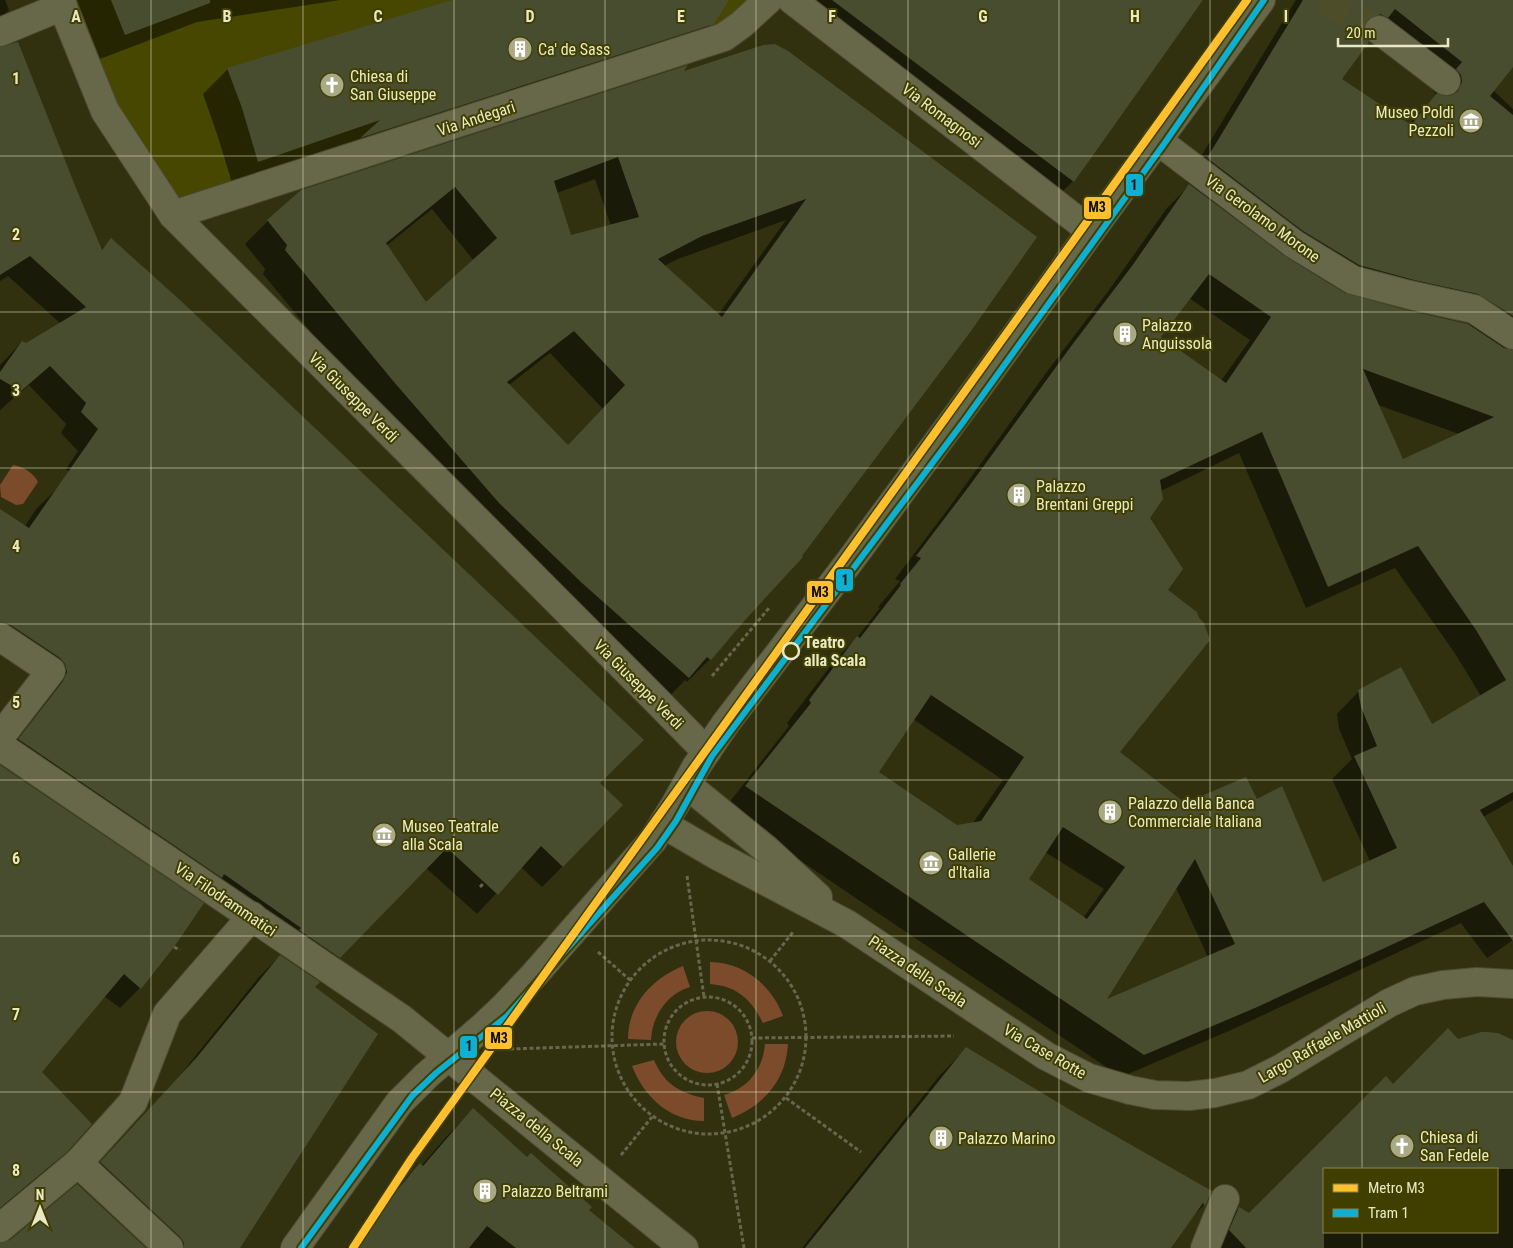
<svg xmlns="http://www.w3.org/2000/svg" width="1513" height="1248" font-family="'Roboto Condensed',sans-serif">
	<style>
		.built { fill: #474702 }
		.green { fill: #7b4b2c }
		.shadow { fill: #0007; fill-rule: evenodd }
		.building { fill: #484d30; fill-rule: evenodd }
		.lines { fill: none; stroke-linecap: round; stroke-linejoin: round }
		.minor-tunnel { stroke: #4d4d2a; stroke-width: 28; stroke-dasharray: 28 14; stroke-linecap: butt }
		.minor-casing { stroke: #4b4c32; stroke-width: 30 }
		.path { stroke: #67674f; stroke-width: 3; stroke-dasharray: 4 2.5; stroke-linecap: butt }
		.minor { stroke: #67674a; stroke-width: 28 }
		.tram-1-casing { stroke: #403f00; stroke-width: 10 }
		.tram-1 { stroke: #0dafd3; stroke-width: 6 }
		.metro-1-casing { stroke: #403f00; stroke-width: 11 }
		.metro-1 { stroke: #fec02e; stroke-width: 8 }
		.grid { fill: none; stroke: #e9eac5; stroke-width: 1; stroke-opacity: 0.55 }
		.stop-dot { fill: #403f00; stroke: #e9eac5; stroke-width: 2.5 }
		.labels { text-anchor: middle; stroke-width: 4; stroke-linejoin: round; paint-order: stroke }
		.poi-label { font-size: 16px; fill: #e9eac5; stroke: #403f00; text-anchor: start }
		.street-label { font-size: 16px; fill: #e9eac5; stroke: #403f00 }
		.stop-label { font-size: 16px; font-weight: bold; fill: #e9eac5; stroke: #403f00; text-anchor: start }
		.grid-label { font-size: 16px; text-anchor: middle; font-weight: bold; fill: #e9eac5; stroke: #403f00; stroke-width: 4; stroke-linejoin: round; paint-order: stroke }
		.line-badge { stroke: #403f00; stroke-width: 2 }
		.pale-badge-label { font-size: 14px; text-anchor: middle; font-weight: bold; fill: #111 }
	</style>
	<rect width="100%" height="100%" fill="#31310f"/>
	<!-- built -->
	<path class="built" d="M64,0H764L738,24L170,209Z"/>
	<!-- green -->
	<g class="green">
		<path d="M13,465C22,466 34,473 38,482L23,504L16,505L1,497L0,485Z"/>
		<path d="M710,962C744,962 772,986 783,1016L763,1023C751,999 737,986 710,984Z"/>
		<path d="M683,966L690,987C667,994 652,1016 651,1040L628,1039C628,1004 653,978 683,966Z"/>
		<circle cx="707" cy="1042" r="31"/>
		<path d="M765,1044H788C786,1080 765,1104 732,1118L724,1095C748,1088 763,1069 765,1044Z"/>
		<path d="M654,1060C664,1084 680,1093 704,1098V1121C670,1121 644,1097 632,1066Z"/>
	</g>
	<!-- shadow -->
	<g class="shadow">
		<path d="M0,0H5L9,10L0,20Z"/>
		<path d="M77,0H340L197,22L100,59Z"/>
		<path d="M456,0H728L713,23L688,48L233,186L217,134L203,94L228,69Z"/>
		<path d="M804,0H1203L1073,181L1050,204Z"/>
		<path d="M1296,0H1513V65L1493,90L1513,109V800L1483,817L1513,868V940L1487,958L1461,923L1231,1030L1121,1077L724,809L789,726L787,723L835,660L855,640L880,608L878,607L900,581L895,579L948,509L1049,369L1109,290L1167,208L1190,185L1186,181ZM1373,31L1440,85L1434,92L1437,95L1408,125L1340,79L1365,39ZM1332,286L1460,318L1471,325L1406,311L1345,295ZM1189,298L1250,340L1221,381L1159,337ZM1378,405L1459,434L1403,460ZM1239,453L1306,608L1395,568L1454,652L1481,696L1431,725L1359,691L1337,714L1339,729L1352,759L1332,779L1370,861L1323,884L1256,801L1185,804L1119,753L1166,590L1148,518L1161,491ZM913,719L1003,780L973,823L957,827L877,772ZM1045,852L1104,889L1083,918L1027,880ZM1176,888L1208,957L1104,1002Z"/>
		<path d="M0,49L101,250L111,240L599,783L563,866L542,887L521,867L477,914L426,868L319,978L0,762L39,679L0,653V511L25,526L37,508L58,488L122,515L66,469L78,451L61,433L66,424L29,385L0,410V365L22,342L26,345L61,324L8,276L0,281Z"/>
		<path d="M681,73L868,112L745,618L710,659L687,682L685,680L666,700L371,405L263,274L265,269L245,244L268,221L302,191ZM595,179L611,226L570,237L557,193ZM432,209L474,261L426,304L386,246ZM786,220L718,315L664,266L678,259ZM550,353L603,409L568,446L509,385Z"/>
		<path d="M0,766L140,988L120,1008L104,996L40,1072L66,1151L45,1172L0,1210Z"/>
		<path d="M280,956L313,987L238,1248H149L80,1184L177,1079L259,977Z"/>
		<path d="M1458,1040L1513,1044V1248H1208L1215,1232L1239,1208L1249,1214L1393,1085ZM1324,1169H1497V1232H1324Z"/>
		<path d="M966,1049L1076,1115L1210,1192L1204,1205L1190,1219L1169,1248H802L940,1075Z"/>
		<path d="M473,1110L587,1210L633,1248H346L394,1191L420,1165L421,1166L447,1136Z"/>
	</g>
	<!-- building -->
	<g class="building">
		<path d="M111,0H210V3L125,35Z"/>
		<path d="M452,0H729L714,24L360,138L380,120L258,162L242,108L227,68Z"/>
		<path d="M832,0H1203L1074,182Z"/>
		<path d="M1303,0H1513V67L1490,96L1513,115V316L1478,294L1414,280L1359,265L1303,231L1207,158ZM1395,9L1462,62L1456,69L1461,75L1462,82L1458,91L1452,95L1445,96L1437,93L1411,125L1342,79L1369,42L1365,36L1364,29L1367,20L1373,16L1380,14L1388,18Z"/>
		<path d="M18,42L78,193L102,250L111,238L180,300L644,740L600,783L623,805L563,867L541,846L498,895L447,848L340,958L299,930L301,928L224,874L222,878L18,739L63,681L67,672L65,664L60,658L9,624L0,622V509L29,528L98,429L81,412L86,403L50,366L21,391L0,379V372L22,341L26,343L86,307L30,256L0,275V47Z"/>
		<path d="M775,44L788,51L869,111L1037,237L971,331L802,556L803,557L746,619L711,660L707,657L689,678L582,583L499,503L394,382L285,250L287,245L267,220L301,190L688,65L684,71L763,45ZM618,157L639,217L571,235L554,181ZM455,187L497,238L426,302L386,243ZM806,199L722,317L658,259L702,236ZM574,331L625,385L568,445L507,382Z"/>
		<path d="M1189,184L1285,256L1345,293L1406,310L1468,324L1504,348L1513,350V792L1480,810L1513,866V941L1484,902L1255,1008L1144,1055L745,786L811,703L809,700L857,636L860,638L901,585L900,584L921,558L916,556L970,485L1072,345L1132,266ZM1209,274L1271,317L1226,383L1161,337ZM1363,369L1494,417L1403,459ZM1262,432L1328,587L1418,546L1476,630L1506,680L1432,724L1401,667L1358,690L1361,707L1377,746L1354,756L1397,848L1323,882L1282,786L1257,799L1246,777L1185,803L1120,752L1210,640L1204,623L1199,618L1197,612L1168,590L1183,569L1150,518L1163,499L1160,480ZM931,695L1024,757L981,821L957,825L879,772ZM1063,827L1125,867L1087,919L1029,879ZM1195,859L1235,944L1107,999Z"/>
		<path d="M0,765L204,903L174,947L141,989L124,974L42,1072L92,1124L67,1152L0,1208Z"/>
		<path d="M280,955L320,982L315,987L378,1034L240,1248H184V1243L180,1237L100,1162L197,1057Z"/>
		<path d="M1448,1028L1458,1039L1481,1032H1487L1498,1033L1513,1040V1169H1324V1248H1246L1229,1230L1239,1207L1249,1213L1386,1076L1393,1084Z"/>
		<path d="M966,1047L1077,1114L1212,1191L1205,1206L1203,1203L1171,1248H805Z"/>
		<path d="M473,1108L527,1157L531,1153L557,1176L592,1207L589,1210L635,1248H516L487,1226L469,1248H353L374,1223L371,1221L420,1163L423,1166Z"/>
		<path d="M77,1184L146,1248H0V1243L10,1240Z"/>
	</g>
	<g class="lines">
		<!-- minor-tunnel -->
		<path class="minor-tunnel" d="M1323,0L1379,30"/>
		<defs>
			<g id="minor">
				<path d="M60,0L105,111L173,215L657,701L701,746L707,751"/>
				<path d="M792,0L1091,231"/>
				<path d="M1379,30L1446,81"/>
				<path d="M0,32L63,6"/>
				<path d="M1157,140L1294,244L1353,280L1410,295L1474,309L1513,335"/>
				<path d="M173,215L724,37L742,24L768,0"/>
				<path d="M0,637L51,671L0,737"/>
				<path d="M0,746L402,1019L684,1248"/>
				<path d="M687,785L767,850L818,897"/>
				<path d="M663,824L716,855L847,924L1046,1056L1089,1078L1130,1090L1155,1095L1189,1096L1215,1093L1248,1085L1280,1069L1389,1003L1415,991L1443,985L1477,982L1513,984"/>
				<path d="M78,1163L169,1248"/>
				<path d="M0,1228L78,1163L133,1102L167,1014L252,916"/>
				<path d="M295,1248L399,1103L426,1076L485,1025L503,1008L535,974L653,840L675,805L696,767L726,723L850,561L993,367L1091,231L1261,0"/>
				<path d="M1205,1248L1225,1199"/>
			</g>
		</defs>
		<!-- minor casing -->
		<use href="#minor" class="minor-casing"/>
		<!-- path -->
		<g class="path">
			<path d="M712,676L769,608"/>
			<path d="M687,876L704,997"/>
			<path d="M480,887L484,883"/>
			<circle cx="709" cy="1037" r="97"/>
			<path d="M174,947L180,950"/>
			<path d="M598,952L630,980"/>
			<path d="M770,961L793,932"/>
			<circle cx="708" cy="1041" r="44"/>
			<path d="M752,1038L954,1036"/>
			<path d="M510,1049L664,1044"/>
			<path d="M717,1084L744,1248"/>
			<path d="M786,1098L861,1152"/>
			<path d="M621,1155L652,1117"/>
		</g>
		<!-- minor -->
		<use href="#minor" class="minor"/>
		<defs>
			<path id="tram-1" d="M301,1248L412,1096L436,1073L507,1016L657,848L676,821L712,756L964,421L1164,144L1264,0"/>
		</defs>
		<!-- tram-1 casing -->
		<use href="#tram-1" class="tram-1-casing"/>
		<!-- tram-1 -->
		<use href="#tram-1" class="tram-1"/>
		<defs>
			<path id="metro-1" d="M353,1248L412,1158L1247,0"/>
		</defs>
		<!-- metro-1 casing -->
		<use href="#metro-1" class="metro-1-casing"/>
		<!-- metro-1 -->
		<use href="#metro-1" class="metro-1"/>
	</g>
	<!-- grid -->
	<path class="grid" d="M151,0V1248M303,0V1248M454,0V1248M605,0V1248M756,0V1248M908,0V1248M1059,0V1248M1210,0V1248M1362,0V1169M0,156H1513M0,312H1513M0,468H1513M0,624H1513M0,780H1513M0,936H1513M0,1092H1513M1362,1232V1248"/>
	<!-- icons -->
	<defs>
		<symbol id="building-disc" viewBox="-11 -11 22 22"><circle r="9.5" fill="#a9a985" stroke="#403f00"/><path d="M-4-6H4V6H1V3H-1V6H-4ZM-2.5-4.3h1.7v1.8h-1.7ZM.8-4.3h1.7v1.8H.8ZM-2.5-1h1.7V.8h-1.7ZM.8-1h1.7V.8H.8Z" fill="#fff"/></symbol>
		<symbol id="church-disc" viewBox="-11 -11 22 22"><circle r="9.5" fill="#a9a985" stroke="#403f00"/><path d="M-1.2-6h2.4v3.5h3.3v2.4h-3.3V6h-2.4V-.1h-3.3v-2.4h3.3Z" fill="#fff"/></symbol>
		<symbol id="museum-disc" viewBox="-11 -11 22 22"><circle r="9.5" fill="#a9a985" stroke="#403f00"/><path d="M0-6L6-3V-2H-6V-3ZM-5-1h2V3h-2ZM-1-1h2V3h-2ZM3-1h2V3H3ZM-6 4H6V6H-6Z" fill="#fff"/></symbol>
	</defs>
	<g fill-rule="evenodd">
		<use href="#building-disc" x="506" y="35" width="28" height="28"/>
		<use href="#church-disc" x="318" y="71" width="28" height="28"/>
		<use href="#museum-disc" x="1457" y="107" width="28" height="28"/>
		<use href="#building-disc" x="1111" y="320" width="28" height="28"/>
		<use href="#building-disc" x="1005" y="481" width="28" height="28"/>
		<use href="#building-disc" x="1096" y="798" width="28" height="28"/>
		<use href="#museum-disc" x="370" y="821" width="28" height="28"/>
		<use href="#museum-disc" x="917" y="849" width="28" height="28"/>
		<use href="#building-disc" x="927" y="1124" width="28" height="28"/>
		<use href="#church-disc" x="1388" y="1132" width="28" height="28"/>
		<use href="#building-disc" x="471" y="1177" width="28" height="28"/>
	</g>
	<!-- markers -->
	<circle class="stop-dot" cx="791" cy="651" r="8"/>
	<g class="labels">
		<!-- poi labels -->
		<g class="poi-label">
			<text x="538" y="55">Ca' de Sass</text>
			<text x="350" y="82">Chiesa di<tspan x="350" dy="18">San Giuseppe</tspan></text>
			<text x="1454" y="118" text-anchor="end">Museo Poldi<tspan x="1454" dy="18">Pezzoli</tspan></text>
			<text x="1142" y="331">Palazzo<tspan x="1142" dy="18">Anguissola</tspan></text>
			<text x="1036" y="492">Palazzo<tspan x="1036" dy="18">Brentani Greppi</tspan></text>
			<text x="1128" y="809">Palazzo della Banca<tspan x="1128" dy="18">Commerciale Italiana</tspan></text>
			<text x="402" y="832">Museo Teatrale<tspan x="402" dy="18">alla Scala</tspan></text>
			<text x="948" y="860">Gallerie<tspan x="948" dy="18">d'Italia</tspan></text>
			<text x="1420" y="1143">Chiesa di<tspan x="1420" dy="18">San Fedele</tspan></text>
			<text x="958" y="1144">Palazzo Marino</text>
			<text x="502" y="1197">Palazzo Beltrami</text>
		</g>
		<!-- street labels -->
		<g class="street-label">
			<text transform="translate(942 115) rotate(37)" y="6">Via Romagnosi</text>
			<text transform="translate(476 118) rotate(-18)" y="6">Via Andegari</text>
			<text transform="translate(1263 218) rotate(36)" y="6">Via Gerolamo Morone</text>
			<text transform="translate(354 397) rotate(45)" y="6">Via Giuseppe Verdi</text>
			<text transform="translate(639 684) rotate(45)" y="6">Via Giuseppe Verdi</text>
			<text transform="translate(226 899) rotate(34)" y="6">Via Filodrammatici</text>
			<text transform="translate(918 971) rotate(34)" y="6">Piazza della Scala</text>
			<text transform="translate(1322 1042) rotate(-30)" y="6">Largo Raffaele Mattioli</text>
			<text transform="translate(1045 1051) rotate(30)" y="6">Via Case Rotte</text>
			<text transform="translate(537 1127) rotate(39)" y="6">Piazza della Scala</text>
		</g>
		<!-- stop labels -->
		<g class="stop-label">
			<text x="804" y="648">Teatro<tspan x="804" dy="18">alla Scala</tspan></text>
		</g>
	</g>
	<g class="grid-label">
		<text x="76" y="22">A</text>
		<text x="227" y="22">B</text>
		<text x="378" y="22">C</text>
		<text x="530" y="22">D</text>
		<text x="681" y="22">E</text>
		<text x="832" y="22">F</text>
		<text x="983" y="22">G</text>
		<text x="1135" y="22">H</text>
		<text x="1286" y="22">I</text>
		<text x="16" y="84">1</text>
		<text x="16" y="240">2</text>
		<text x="16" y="396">3</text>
		<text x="16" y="552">4</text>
		<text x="16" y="708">5</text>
		<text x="16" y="864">6</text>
		<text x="16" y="1020">7</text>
		<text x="16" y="1176">8</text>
	</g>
	<g class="line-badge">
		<rect x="1125" y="173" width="19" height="24" rx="5" fill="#0dafd3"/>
		<rect x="1083" y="196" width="29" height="24" rx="5" fill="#fec02e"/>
		<rect x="835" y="568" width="19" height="24" rx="5" fill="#0dafd3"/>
		<rect x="806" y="580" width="28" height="24" rx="5" fill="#fec02e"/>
		<rect x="484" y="1026" width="29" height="24" rx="5" fill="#fec02e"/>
		<rect x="459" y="1035" width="19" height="24" rx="5" fill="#0dafd3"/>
	</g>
	<g class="pale-badge-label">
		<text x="1134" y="190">1</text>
		<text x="1097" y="212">M3</text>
		<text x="845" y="585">1</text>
		<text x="820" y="597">M3</text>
		<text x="499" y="1043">M3</text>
		<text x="469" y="1051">1</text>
	</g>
	<!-- legend -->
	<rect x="1323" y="1168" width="175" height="65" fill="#403f00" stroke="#84834f"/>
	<rect x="1333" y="1184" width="25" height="8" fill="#fec02e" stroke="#84834f"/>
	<text x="1368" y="1193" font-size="15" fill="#e9eac5">Metro M3</text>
	<rect x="1333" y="1209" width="25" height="8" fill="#0dafd3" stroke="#84834f"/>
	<text x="1368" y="1218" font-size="15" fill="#e9eac5">Tram 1</text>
	<!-- north arrow -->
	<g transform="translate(40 1208)" stroke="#403f00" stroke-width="4" paint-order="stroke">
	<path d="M0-4L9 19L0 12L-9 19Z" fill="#e9eac5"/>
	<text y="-8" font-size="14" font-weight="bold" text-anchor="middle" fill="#e9eac5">N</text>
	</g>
	<!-- scale -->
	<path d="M1338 38v8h110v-8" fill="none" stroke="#e9eac5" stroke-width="2.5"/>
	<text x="1346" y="38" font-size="15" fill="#e9eac5" stroke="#403f00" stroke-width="4" paint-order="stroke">20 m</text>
</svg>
